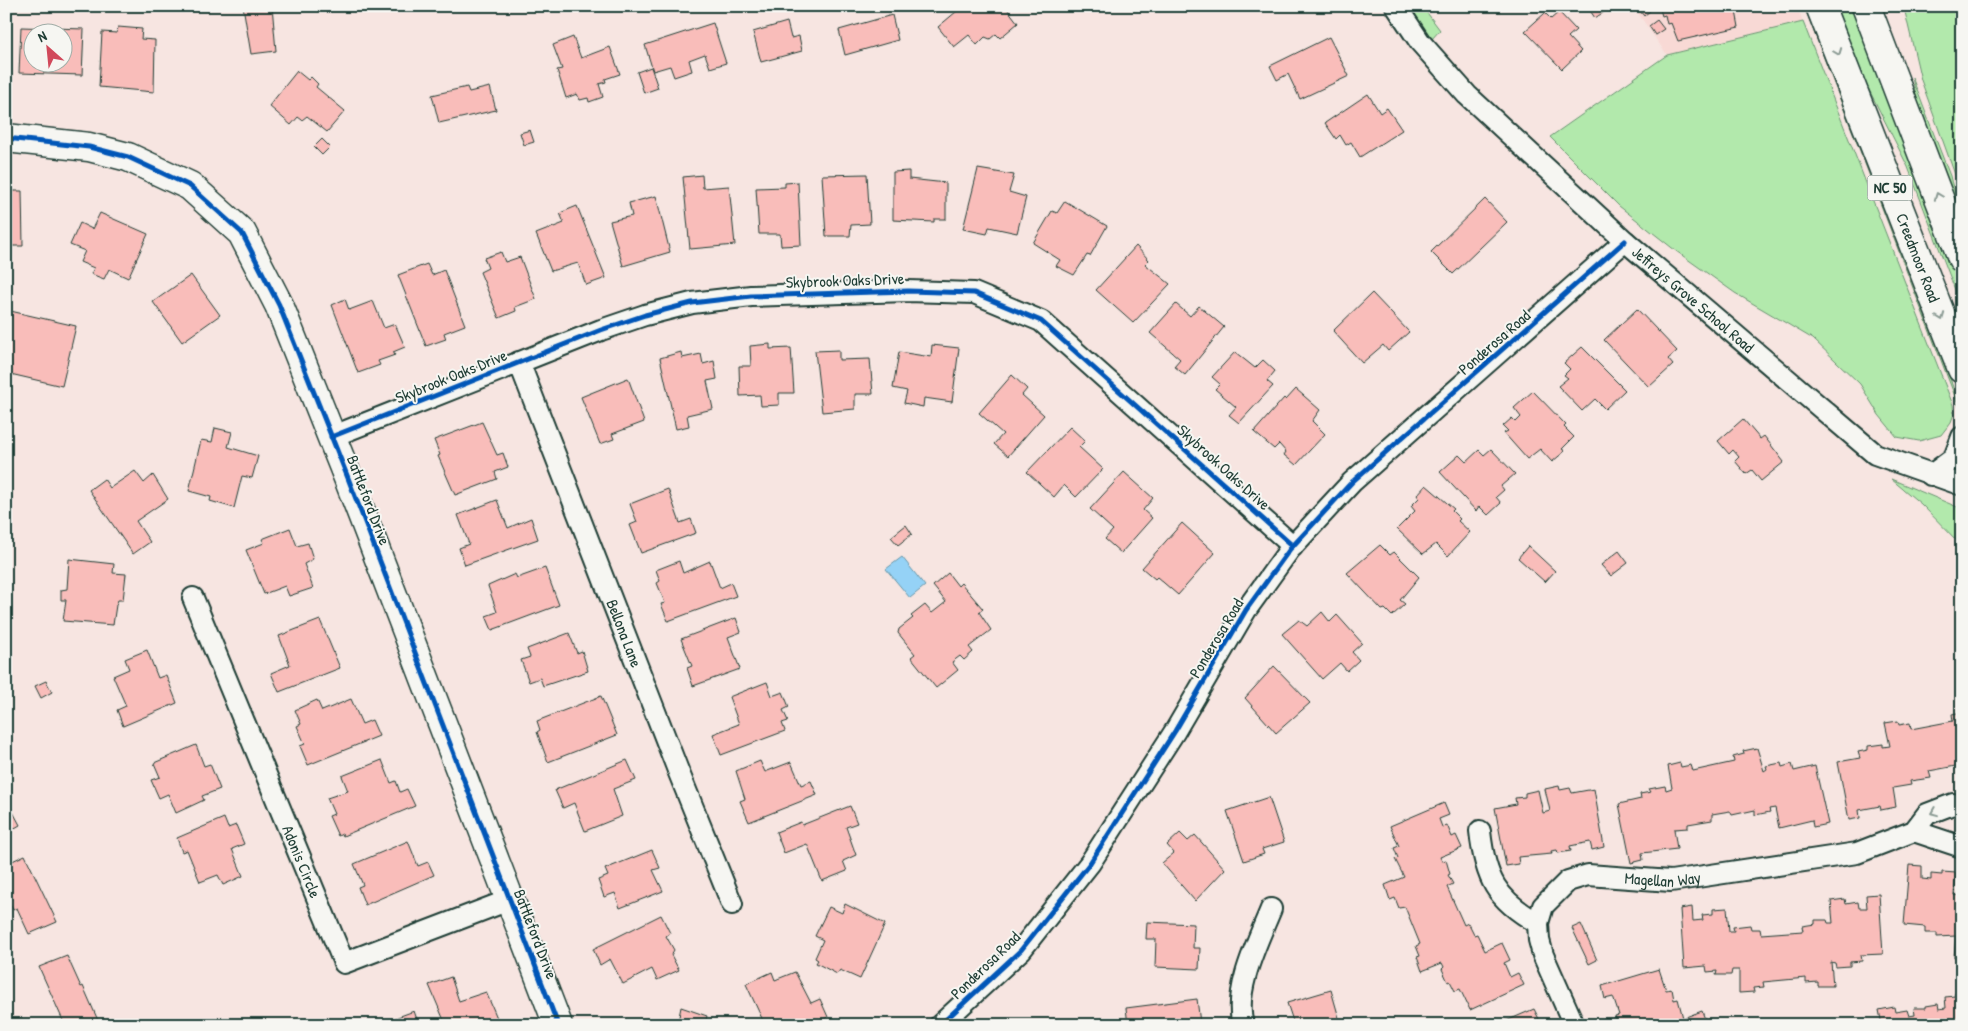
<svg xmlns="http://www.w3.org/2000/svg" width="1968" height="1031" font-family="'Patrick Hand',sans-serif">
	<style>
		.built { fill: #f8d9d5 }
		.green { fill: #b2e9ac; stroke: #689370 }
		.water { fill: #95d2f6; stroke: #6696a8 }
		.building { fill: #f9bdba; stroke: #1f3d34; fill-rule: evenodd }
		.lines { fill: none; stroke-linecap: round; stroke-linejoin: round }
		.street-casing { stroke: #1f3d34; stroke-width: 24 }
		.secondary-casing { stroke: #1f3d34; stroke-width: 31 }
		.primary-casing { stroke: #1f3d34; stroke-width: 31 }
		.street { stroke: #f6f6f2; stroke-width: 20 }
		.secondary { stroke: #f6f6f2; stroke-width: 28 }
		.primary { stroke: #f6f6f2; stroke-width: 28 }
		.cycleway-casing { stroke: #f6f6f2; stroke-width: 8 }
		.cycleway { stroke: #0057b8; stroke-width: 5 }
		.oneway { stroke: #8a9a93 }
		.labels { text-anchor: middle; stroke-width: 4; stroke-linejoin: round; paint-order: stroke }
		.shield { fill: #f6f6f2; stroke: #60746d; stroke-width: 1 }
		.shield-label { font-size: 15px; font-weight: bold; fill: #1f3d34 }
		.street-label { font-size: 16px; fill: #1f3d34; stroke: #f6f6f2 }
	</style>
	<rect width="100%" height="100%" fill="#f7e5e1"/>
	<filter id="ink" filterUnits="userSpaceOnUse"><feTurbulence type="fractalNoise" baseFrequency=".02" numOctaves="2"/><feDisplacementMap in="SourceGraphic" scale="10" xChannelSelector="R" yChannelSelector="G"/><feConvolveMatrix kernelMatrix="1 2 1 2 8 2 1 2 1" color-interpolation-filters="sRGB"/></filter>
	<g filter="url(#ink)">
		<!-- built -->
		<path class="built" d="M1633,6H1797L1803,22L1667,55Z"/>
		<!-- green -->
		<g class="green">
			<path d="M1404,6H1422L1440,30L1431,40Z"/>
			<path d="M1804,6H1809L1948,372L1961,412Z"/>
			<path d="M1834,6H1855L1962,287V308L1908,167L1858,68Z"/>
			<path d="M1920,6H1962V194L1921,80L1905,12Z"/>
			<path d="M1803,22L1953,405L1954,414L1951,422L1941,435L1919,441L1897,437L1879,415L1860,384L1813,339L1735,293L1676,251L1619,206L1550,137L1667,55Z"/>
			<path d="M1912,77L1950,176C1953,192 1962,204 1962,221L1918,105Z"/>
			<path d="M1891,479L1962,509V546L1921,504Z"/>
		</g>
		<!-- water -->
		<path class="water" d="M902,557L925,586L910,598L886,569Z"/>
		<!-- building -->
		<g class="building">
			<path d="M243,6H272L276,51L251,54Z"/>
			<path d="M963,6H1005L1018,23L1000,38L996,34L990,39L985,37L977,45L969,35L954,47L938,27Z"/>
			<path d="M1587,6H1613L1595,18Z"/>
			<path d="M1636,6H1650L1652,9L1644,16Z"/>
			<path d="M1655,6H1735L1739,27L1678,41L1671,23L1667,24L1665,15L1662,16L1660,9L1656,10Z"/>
			<path d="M1559,12L1576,30L1568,37L1581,51L1562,69L1525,31L1545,13L1551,19Z"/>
			<path d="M892,15L898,40L845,55L839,30Z"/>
			<path d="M1657,20L1664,29L1655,35L1649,26Z"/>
			<path d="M787,22L791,38L799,36L802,51L761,62L753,32Z"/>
			<path d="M713,23L726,63L710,68L705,54L689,60L692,71L674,77L670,66L653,71L645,45Z"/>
			<path d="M21,27L84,29L82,75L19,73ZM32,32H62V62H32Z"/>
			<path d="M118,27L142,29L141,39L155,40L154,92L99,87L102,32L117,33Z"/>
			<path d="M573,37L581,58L610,47L620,74L605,79L606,82L599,84L603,97L589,102L588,98L580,100L577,94L566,98L557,70L562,69L553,45Z"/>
			<path d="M1329,37L1349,76L1300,99L1288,74L1277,80L1270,66Z"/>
			<path d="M651,67L658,88L644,93L637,72Z"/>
			<path d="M297,71L308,80L311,77L318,84L316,87L345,111L327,132L307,116L302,120L298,117L291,125L269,106Z"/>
			<path d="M467,87L469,92L490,87L496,110L439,123L432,95Z"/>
			<path d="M1368,94L1380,113L1387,108L1402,130L1360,157L1351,142L1346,145L1340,135L1336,139L1325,123Z"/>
			<path d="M530,130L534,142L524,145L520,133Z"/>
			<path d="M322,139L330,147L322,155L314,147Z"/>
			<path d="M978,169L1014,175L1009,192L1026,197L1017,233L989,227L987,234L963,229Z"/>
			<path d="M909,171V179L946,183V219H934V222L893,220V172Z"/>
			<path d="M867,174L870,224L851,225L850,236H826L822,175Z"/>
			<path d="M702,175L703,188L729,186L735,245L690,249L683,177Z"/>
			<path d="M798,182L801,245L781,246L780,234H759L756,188L785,187V183Z"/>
			<path d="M6,191H22L23,246H10L11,264H6Z"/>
			<path d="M656,196L670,252L623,266L610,221L632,216L629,203Z"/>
			<path d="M1485,199L1507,222L1453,274L1431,252Z"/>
			<path d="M1065,201L1107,226L1090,256L1087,255L1074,275L1056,266L1060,260L1033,243L1052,211L1057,213Z"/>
			<path d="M577,206L606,278L586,285L578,263L551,271L536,234L564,223L560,213Z"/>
			<path d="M100,213L148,234L128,278L109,269L104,279L91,274L94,268L80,262L85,251L70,245L80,223L92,229Z"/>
			<path d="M1136,246L1149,260L1145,264L1170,284L1133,323L1096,290Z"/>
			<path d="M501,252L505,262L520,257L536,299L515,307L516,311L499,318L480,272L488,268L484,258Z"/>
			<path d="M427,264L432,275L444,270L465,325L444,333L446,339L426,346L398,275Z"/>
			<path d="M191,275L220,315L182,342L153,302Z"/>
			<path d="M1372,293L1409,332L1388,351L1383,345L1362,363L1333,331Z"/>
			<path d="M345,299L349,310L373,301L384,328L395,324L405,347L393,352L395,355L378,361L380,365L358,373L332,305Z"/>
			<path d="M1176,304L1190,316L1199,306L1224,327L1185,375L1174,366L1180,359L1150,333Z"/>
			<path d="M1637,309L1677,351L1668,359L1673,365L1649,387L1604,340Z"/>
			<path d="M6,310L76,326L62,386L6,373Z"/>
			<path d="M770,344V349L791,348L794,393H779V405L761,406L760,395L740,396L739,366H751L750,346Z"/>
			<path d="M932,345L959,348L952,402L924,398L923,407L904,403L907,391L893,388L899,352L931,357Z"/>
			<path d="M1582,347L1625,390L1605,409L1595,399L1582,411L1558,386L1568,378L1564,375L1570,369L1564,363Z"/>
			<path d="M839,350V360L870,359L873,394H855V409L822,412L815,351Z"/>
			<path d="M681,352L682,358L701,354L703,364L714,361L717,379L707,381L713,409L687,415L689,426L676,429L660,358Z"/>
			<path d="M1235,352L1255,368L1263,360L1275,371L1267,381L1273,386L1239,423L1229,415L1236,407L1215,389L1220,384L1212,377Z"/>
			<path d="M1012,375L1027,389L1022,395L1044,415L1008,456L994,444L1003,434L979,413Z"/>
			<path d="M628,378L644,422L612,434L614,439L600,444L581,397Z"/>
			<path d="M1296,389L1320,410L1312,421L1325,434L1296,465L1284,455L1286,452L1279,444L1274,449L1254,432L1284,398L1286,400Z"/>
			<path d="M1533,391L1566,425L1564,427L1574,437L1562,449L1565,451L1552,462L1540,449L1527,459L1504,433L1508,431L1503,426L1512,418L1516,422L1521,417L1514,408Z"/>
			<path d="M1743,419L1760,439L1764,436L1784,462L1761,481L1752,470L1746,474L1735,461L1739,457L1733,450L1729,454L1718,441Z"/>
			<path d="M482,422L497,455L503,453L508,467L495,472L497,479L455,495L438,456L440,455L434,440Z"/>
			<path d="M1070,427L1085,441L1079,447L1103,469L1076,497L1064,485L1054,497L1027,472Z"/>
			<path d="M215,428L232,432L228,447L258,456L252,478L242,476L234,508L210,501L211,497L189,491L201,440L212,442Z"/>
			<path d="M1491,449L1515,474L1501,486L1504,490L1496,497L1501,503L1488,515L1479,506L1476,511L1440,472L1459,455L1466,462L1479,450L1484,455Z"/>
			<path d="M135,471L144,483L153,475L168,499L136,521L150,542L133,554L89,490L104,479L110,488Z"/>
			<path d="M1124,472L1153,498L1143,510L1152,518L1121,553L1105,539L1113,530L1090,509Z"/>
			<path d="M1426,485L1454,509L1452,511L1460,519L1458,521L1470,532L1448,556L1436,544L1423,554L1397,529L1415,511L1411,506L1419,498L1417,495Z"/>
			<path d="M668,489L680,523L691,519L696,533L641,553L630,525L637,522L630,504Z"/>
			<path d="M497,500L508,528L531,518L538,539L465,565L459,548L469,544L458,515Z"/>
			<path d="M1182,523L1215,553L1178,595L1157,577L1155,579L1142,568Z"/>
			<path d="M906,525L912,534L898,545L891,537Z"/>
			<path d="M290,528L297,546L308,543L313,559L304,564L313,588L289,596L285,586L264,594L246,550L264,543L262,539Z"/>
			<path d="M1380,545L1390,555L1394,552L1419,577L1400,600L1405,604L1392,616L1385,609L1382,610L1347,573Z"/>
			<path d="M1528,546L1555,571L1545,582L1518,558Z"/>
			<path d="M1619,551L1628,563L1611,576L1601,565Z"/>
			<path d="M69,559L114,564L113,573L126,574L123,600H118L116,605L113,625L63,621L66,600H61V590L67,589Z"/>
			<path d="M679,561L683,573L710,561L720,588L731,583L736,596L668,621L661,604L665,603L657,583L660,581L656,570Z"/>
			<path d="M545,568L559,605L492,630L486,616L497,612L488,586L515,574L517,578Z"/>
			<path d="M948,573L958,586L961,583L983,609L979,612L991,630L969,647L973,652L964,660L960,656L952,662L958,670L936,688L911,657L915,654L898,633L899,629L913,618L911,616L925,605L932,613L946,602L933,586Z"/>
			<path d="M1322,612L1330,622L1337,615L1362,643L1352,652L1359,660L1347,671L1340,663L1322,679L1282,634L1299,620L1307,626Z"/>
			<path d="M736,618L741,632L728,637L740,669L693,686L687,668L692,666L681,639Z"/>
			<path d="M320,620L340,668L279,692L271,673L290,665L279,636Z"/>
			<path d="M569,633L577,653L582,651L588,671L543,686L540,678L529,682L521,660L530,657L527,649Z"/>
			<path d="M147,650L158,678L166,675L177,703L123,726L117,710L126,706L113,676L129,669L125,659Z"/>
			<path d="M1274,666L1310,703L1276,733L1245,698Z"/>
			<path d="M46,681L52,692L41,698L35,686Z"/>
			<path d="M767,682L772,696L783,692L789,707L783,710L788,721L782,723L785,731L721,755L713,734L739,724L729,697Z"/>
			<path d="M601,696L617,735L548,762L537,732L540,730L537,721Z"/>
			<path d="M351,699L362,724L372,720L379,736L308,765L300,746L305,744L297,726L301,724L295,710L317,700L322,711Z"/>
			<path d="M1962,712V768L1961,765L1929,771L1931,778L1910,781L1911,785L1893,788L1896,807L1881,810L1880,806L1859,810L1860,818L1849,820L1838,762L1860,758L1858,752L1868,750V746L1883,744V747L1890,746L1885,723L1898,721L1899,725L1910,723L1911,729L1953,721L1952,714Z"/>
			<path d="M196,745L204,766L210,764L220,789L202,796L204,800L176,813L168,794L159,798L151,780L160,777L154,763Z"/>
			<path d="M1757,748L1764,771L1767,769L1766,766L1781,763L1782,767L1792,764L1794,771L1815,766L1828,824L1813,827L1812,820L1779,828L1775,808L1769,809L1770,812L1755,815V810L1732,815L1730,811L1712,814V820L1688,824V828L1674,829L1677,849L1642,853L1643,860L1631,863L1619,804L1641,799L1640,794L1651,792L1649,789L1665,786L1666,790L1672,788L1668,766L1680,763L1681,767L1691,765L1693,771L1734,762L1733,757L1744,754L1743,751Z"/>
			<path d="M382,760L391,783L396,781L400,792L407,789L415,806L343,836L342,834L338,836L329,816L334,814L327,798L348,791L342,776Z"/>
			<path d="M627,760L636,780L613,789L622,816L585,831L574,803L563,808L555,790Z"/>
			<path d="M760,761L765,772L791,762L801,785L811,781L817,795L749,822L740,801L745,799L736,771Z"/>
			<path d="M1559,786L1560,790L1570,788L1572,793L1594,789L1604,847L1592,850L1590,842L1570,846L1571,851L1558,853L1557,850L1551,851L1552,854L1518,857L1519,864L1506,866L1495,808L1516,804L1515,798L1525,797V793L1538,790L1543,813L1550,811L1545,789Z"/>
			<path d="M1269,797L1284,842L1262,849L1264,854L1244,861L1227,811Z"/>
			<path d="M6,799L20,825L6,833Z"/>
			<path d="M1444,803L1449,815L1439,819L1442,827L1447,825L1452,837L1456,835L1462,848L1440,857L1442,861L1446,860L1450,874L1448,875L1453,884L1447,887L1464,925L1468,923L1474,935L1477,934L1485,951L1502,943L1510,960L1504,963L1510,977L1518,973L1524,985L1470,1010L1460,989L1455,991L1450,981L1448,982L1442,969L1444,967L1442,963L1422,971L1417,957L1420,956L1416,946L1420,944L1405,907L1399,908L1395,898L1390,900L1385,885L1404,877L1395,859L1398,858L1394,848L1399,846L1390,826Z"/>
			<path d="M850,806L857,823L846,827L856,855L843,861L847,871L822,881L807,844L784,853L776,832L801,822L802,825Z"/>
			<path d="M224,818L228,828L236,825L244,844L232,849L243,876L223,885L218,875L200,882L187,850L182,852L177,838Z"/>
			<path d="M1180,833L1188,841L1195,835L1225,869L1195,901L1162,863L1174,853L1167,845Z"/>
			<path d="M408,841L418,866L428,862L434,875L365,905L358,887L363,885L354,864Z"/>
			<path d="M652,850L660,868L653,870L663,891L620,908L615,893L604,897L598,880L608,876L605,869Z"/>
			<path d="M25,855L57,922L29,934L17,908L13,910L8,900L12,898L6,886V864Z"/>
			<path d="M1909,865L1922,866V879L1931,880V874L1942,875V872L1956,873L1954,895L1959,896V892H1962V958L1954,957L1956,936L1937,937V933H1925V927L1904,925Z"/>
			<path d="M1879,894L1883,954L1861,955L1862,961L1850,962V966L1836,967L1835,963L1831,962L1833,986H1818V982L1806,983V978L1763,982L1764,987L1753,988L1754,992L1739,993V970H1732L1731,975H1716L1717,971L1707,972L1706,966L1684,968L1680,909L1692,907L1693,921L1703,920L1702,915L1713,914V909L1727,908L1729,931H1734L1733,927L1750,925L1751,929H1760L1761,934L1803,931L1802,926L1815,924V920H1827L1828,923H1833L1831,901L1845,899L1846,904L1858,902L1859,908H1867L1866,895Z"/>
			<path d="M845,904L885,924L860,979L840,970L837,974L816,963L818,960L815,958L823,940L815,936L829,907L842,913Z"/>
			<path d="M661,915L670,933L666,936L674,950L671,955L679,970L657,980L652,969L623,984L610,959L600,965L593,949Z"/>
			<path d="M1147,922L1194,924L1193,948H1200L1199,969L1155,967L1156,939H1146Z"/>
			<path d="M1581,924L1597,960L1589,964L1572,928Z"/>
			<path d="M67,956L81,987L83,986L100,1025H65L39,967Z"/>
			<path d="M1659,969L1666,990L1672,989L1674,1000L1678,999L1683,1018L1702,1011L1707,1025H1641V1022L1618,1025L1615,1016L1619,1015L1613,997L1605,999L1602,986Z"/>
			<path d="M772,972L775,980L795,972L811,1003L820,999L828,1017L812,1025H765L746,984Z"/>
			<path d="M451,977L459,1001L486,992L500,1025H446L429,985Z"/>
			<path d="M1331,990L1341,1025H1289L1293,1021L1287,1003Z"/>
			<path d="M1955,993H1962V1025H1882L1879,1010L1894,1007L1895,1012L1907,1010L1909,1016L1915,1015L1914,1008H1926V1006L1938,1004L1939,1009L1946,1008L1945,997L1955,996Z"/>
			<path d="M1197,999L1200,1023L1197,1025H1128L1126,1008Z"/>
			<path d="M681,1007L707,1016L706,1020L712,1022L711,1025H667L668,1020L678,1022Z"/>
			<path d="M1534,1009L1540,1021L1532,1025H1497Z"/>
			<path d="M414,1011L419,1025H376Z"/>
		</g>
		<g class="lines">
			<defs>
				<g id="street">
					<path id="s1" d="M1396,6L1420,42L1467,95L1625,241L1875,454L1962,485"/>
					<path id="s2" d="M519,362L679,773L732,904"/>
					<path d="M331,437L601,330L645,315L692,303L751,296L908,291L974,293L1041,321L1293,546"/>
					<path d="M1931,475L1954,458L1962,437"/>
					<path id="s3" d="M193,598L344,963L509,900"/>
					<path d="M1480,831C1485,878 1496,900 1538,923"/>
					<path d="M1914,831L1962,847"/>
					<path d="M940,1025L1021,950L1090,863L1175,731L1246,610L1290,549L1352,482L1625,241"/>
					<path d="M1243,1025C1233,990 1258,941 1271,909"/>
					<path id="s4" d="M1574,1025L1543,955L1539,940L1538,923L1543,906L1568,881L1588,875L1671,881L1857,853L1914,831L1927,814L1953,804L1962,806"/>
				</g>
				<path id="secondary" d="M6,138L89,147L128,157L190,186L242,233L279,305L348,478L558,1025"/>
				<g id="primary">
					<path id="s5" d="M1820,6L1962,369"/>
					<path d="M1866,6L1962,258"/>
				</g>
			</defs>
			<!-- street casing -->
			<use href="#street" class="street-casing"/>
			<!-- secondary casing -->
			<use href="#secondary" class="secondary-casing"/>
			<!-- primary casing -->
			<use href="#primary" class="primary-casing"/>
			<!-- street -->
			<use href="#street" class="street"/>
			<!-- secondary -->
			<use href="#secondary" class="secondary"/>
			<!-- primary -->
			<use href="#primary" class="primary"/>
			<defs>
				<g id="cycleway">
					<path d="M6,138L89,147L128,157L190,186L242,233L279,305L348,478L558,1025"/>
					<path d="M331,437L601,330L645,315L692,303L751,296L908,291L974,293L1041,321L1293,546"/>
					<path d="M940,1025L1021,950L1090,863L1175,731L1246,610L1290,549L1352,482L1625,241"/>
				</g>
			</defs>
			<!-- cycleway casing -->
			<use href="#cycleway" class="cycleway-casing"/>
			<!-- cycleway -->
			<use href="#cycleway" class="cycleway"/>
		</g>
		<!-- one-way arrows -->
		<defs><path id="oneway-chevron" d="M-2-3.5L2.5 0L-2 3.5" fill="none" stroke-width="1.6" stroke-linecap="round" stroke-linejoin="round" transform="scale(1.25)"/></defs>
		<g class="oneway">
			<use href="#oneway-chevron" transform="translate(1838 52) rotate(69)"/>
			<use href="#oneway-chevron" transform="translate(1938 196) rotate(-111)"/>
			<use href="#oneway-chevron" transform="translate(1941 317) rotate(69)"/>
			<use href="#oneway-chevron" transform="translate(1934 812) rotate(158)"/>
		</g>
	</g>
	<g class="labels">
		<!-- shield labels -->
		<rect class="shield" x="1867.5" y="175.5" width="45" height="25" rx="4"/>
		<g class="shield-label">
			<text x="1890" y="193">NC 50</text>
		</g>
		<!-- street labels -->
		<g class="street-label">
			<text dy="6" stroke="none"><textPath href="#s5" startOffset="270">Creedmoor Road</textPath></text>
			<text transform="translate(845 280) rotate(-2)" y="6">Skybrook Oaks Drive</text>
			<text dy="6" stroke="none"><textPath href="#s1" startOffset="419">Jeffreys Grove School Road</textPath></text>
			<text transform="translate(1494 342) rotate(-41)" y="6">Ponderosa Road</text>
			<text transform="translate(451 376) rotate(-22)" y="6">Skybrook Oaks Drive</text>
			<text transform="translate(1224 467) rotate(42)" y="6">Skybrook Oaks Drive</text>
			<text transform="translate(369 500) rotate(69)" y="6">Battleford Drive</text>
			<text dy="6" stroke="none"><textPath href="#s2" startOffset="291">Bellona Lane</textPath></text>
			<text transform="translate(1216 638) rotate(-59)" y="6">Ponderosa Road</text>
			<text dy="6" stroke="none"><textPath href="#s3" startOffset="285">Adonis Circle</textPath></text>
			<text dy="6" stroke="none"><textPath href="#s4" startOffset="258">Magellan Way</textPath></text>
			<text transform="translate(536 934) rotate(69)" y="6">Battleford Drive</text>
			<text transform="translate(985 965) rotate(-44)" y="6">Ponderosa Road</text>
		</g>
	</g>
	<!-- margin -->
	<rect width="1968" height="1031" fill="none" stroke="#f6f6f2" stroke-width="25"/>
	<rect x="12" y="12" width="1943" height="1006" fill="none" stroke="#1f3d34" stroke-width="2" filter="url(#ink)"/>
	<!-- north arrow -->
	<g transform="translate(48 48) rotate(333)"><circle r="24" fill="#f6f6f2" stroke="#a0aca6"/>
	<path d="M0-4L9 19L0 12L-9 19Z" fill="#d1495b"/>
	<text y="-8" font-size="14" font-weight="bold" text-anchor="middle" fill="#1f3d34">N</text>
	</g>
</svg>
